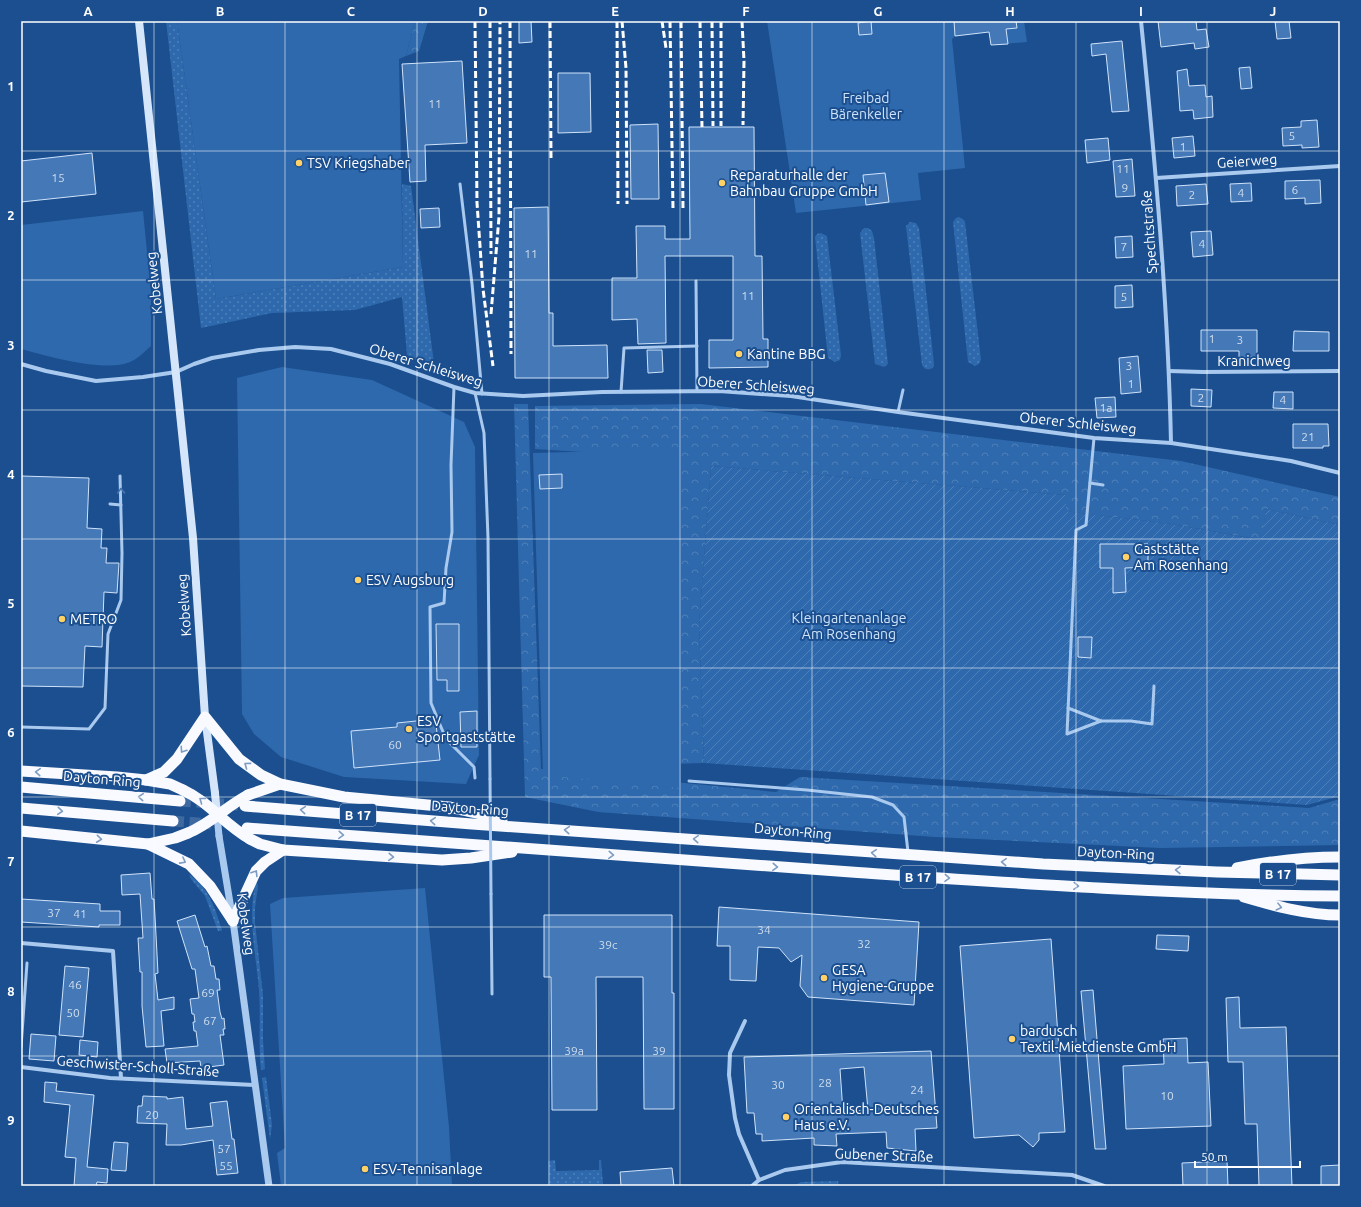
<svg xmlns="http://www.w3.org/2000/svg" width="1361" height="1207" font-family="Ubuntu,sans-serif">
	<style>
		.grass { fill: url(#grass-dots) }
		.forest { fill: url(#forest-crowns) }
		.park { fill: #2e69ad }
		.garden { fill: url(#garden-furrows) }
		.building { fill: #4478b7; stroke: #cfe3fa; fill-rule: evenodd }
		.lines { fill: none; stroke-linecap: round; stroke-linejoin: round }
		.trunk-tunnel { stroke: #3d69a0; stroke-width: 11; stroke-dasharray: 11 5.5; stroke-linecap: butt }
		.service { stroke: #a9c9ee; stroke-width: 3 }
		.minor { stroke: #a9c9ee; stroke-width: 4 }
		.tertiary { stroke: #a9c9ee; stroke-width: 7 }
		.secondary { stroke: #d6e6fa; stroke-width: 8 }
		.trunk { stroke: #f8faff; stroke-width: 11 }
		.rail { stroke: #fff; stroke-width: 3; stroke-dasharray: 7 3; stroke-linecap: butt }
		.service-bridge { stroke: #a9c9ee; stroke-width: 3 }
		.tertiary-bridge { stroke: #a9c9ee; stroke-width: 7 }
		.secondary-bridge { stroke: #d6e6fa; stroke-width: 8 }
		.trunk-bridge { stroke: #f8faff; stroke-width: 11 }
		.oneway { stroke: #4674ac }
		.oneway2 { stroke: #7e9cc1 }
		.grid { fill: none; stroke: #fff; stroke-width: 1; stroke-opacity: 0.55 }
		.poi-dot { fill: #ffd166; stroke: #1b4f8f; stroke-width: 1.5 }
		.labels { text-anchor: middle; stroke-width: 4; stroke-linejoin: round; paint-order: stroke }
		.number-label { font-size: 12px; fill: #d0dded }
		.shield { fill: #1b4f8f; stroke: #bbcadd; stroke-width: 1 }
		.shield-label { font-size: 13px; font-weight: bold; fill: #fff }
		.park-label { font-size: 14px; fill: #cfe3fa; stroke: #1b4f8f }
		.street-label { font-size: 14px; fill: #fff; stroke: #1b4f8f }
		.poi-label { font-size: 14px; fill: #fff; stroke: #1b4f8f; text-anchor: start }
		.neatline { fill: none; stroke: #fff; stroke-width: 1.5 }
		.grid-label { font-size: 13px; text-anchor: middle; font-weight: bold; fill: #fff }
	</style>
	<defs>
		<pattern id="grass-dots" width="8" height="8" patternUnits="userSpaceOnUse"><rect width="8" height="8" fill="#2e69ad"/><path d="M2 2h.1M6 6h.1" fill="none" stroke="#4d80b9" stroke-width="1.8" stroke-linecap="round"/></pattern>
		<pattern id="forest-crowns" width="20" height="18" patternUnits="userSpaceOnUse"><rect width="20" height="18" fill="#2e69ad"/><path d="M2 6a3 3 0 1 1 6 0M12 15a3 3 0 1 1 6 0" fill="none" stroke="#4d80b9"/></pattern>
		<pattern id="garden-furrows" width="10" height="10" patternUnits="userSpaceOnUse"><rect width="10" height="10" fill="#2e69ad"/><path d="M-1 1l2-2M0 10L10 0M9 11l2-2" fill="none" stroke="#4d80b9"/></pattern>
	</defs>
	<rect width="100%" height="100%" fill="#1b4f8f"/>
	<!-- grass -->
	<g class="grass">
		<path d="M166,21H177L216,299L403,267L402,184L411,186L435,371L407,355L402,297L355,310L272,313L201,328Z"/>
		<path d="M959,217L964,220L965,222L981,360L979,364L975,366L968,362L953,222L956,218Z"/>
		<path d="M910,222L916,223L919,228L934,364L933,368C927,370 925,370 922,365L906,226Z"/>
		<path d="M864,228H868L872,231L874,238L888,364L884,367L875,364L860,233Z"/>
		<path d="M821,233L827,236L841,355L840,360L835,362L828,358L815,237L817,234Z"/>
		<path d="M189,874C209,888 215,908 222,930L221,931H218L205,896L191,879Z"/>
		<path d="M256,881L258,886L255,908V923L263,995V1040L265,1069L261,1070C258,1043 261,1017 259,990C256,954 247,918 256,881Z"/>
		<path d="M266,1077L272,1125L270,1139L262,1078Z"/>
		<path d="M555,1160L556,1171L599,1170V1160H601L603,1184L589,1186H548V1161Z"/>
		<path d="M838,1181L839,1186H793L801,1182Z"/>
	</g>
	<!-- forest -->
	<g class="forest">
		<path d="M415,21H428L419,51L406,56Z"/>
		<path d="M514,404H528L541,769L776,792L800,777L1309,808L1340,799V845L1160,848L935,837L598,812L525,797Z"/>
		<path d="M701,404L1181,461L1340,497V525L1266,509L1262,540L1172,524L1065,511L1066,495L711,466L699,625L704,763L671,764L615,454L535,449V406Z"/>
	</g>
	<!-- park -->
	<g class="park">
		<path d="M177,21H415L406,56L399,59L403,267L216,299Z"/>
		<path d="M767,21H1024L1027,42L991,45L989,32L955,36L952,39L965,168L918,173L921,200L796,213Z"/>
		<path d="M143,211L151,292V346C145,351 139,358 132,361C108,374 47,356 21,349V225Z"/>
		<path d="M282,367L372,380L464,422L475,447L479,755L466,784L344,777L281,757L254,734L242,714L237,378Z"/>
		<path d="M680,449L681,788L543,775L533,453Z"/>
		<path d="M425,888L449,1127L452,1186H281L277,1153L285,1148L270,904L283,898Z"/>
	</g>
	<!-- garden -->
	<path class="garden" d="M711,466L1066,495V511L1172,524L1261,540L1266,509L1340,525V796L1307,805L704,763L699,625Z"/>
	<!-- building -->
	<g class="building">
		<path d="M519,21H531L532,42L519,43Z"/>
		<path d="M871,21L872,34L859,35L858,23Z"/>
		<path d="M954,21H1016L1017,28L1006,29L1008,44L991,45L989,32L955,36Z"/>
		<path d="M1158,21H1196L1197,30L1206,29L1209,47L1195,49L1194,43L1161,47Z"/>
		<path d="M1275,21H1289L1291,38L1277,39Z"/>
		<path d="M1122,41L1129,111L1112,112L1106,54L1092,56L1091,44Z"/>
		<path d="M462,61L467,143L425,145L426,181L410,182L402,64Z"/>
		<path d="M1250,67L1252,88L1241,89L1239,68Z"/>
		<path d="M1187,69L1189,86L1205,85L1206,97L1212,96L1213,117L1194,119L1193,110L1180,111L1177,71Z"/>
		<path d="M558,73H590L591,132L558,133Z"/>
		<path d="M1317,120L1319,147L1302,148V145L1283,146L1282,128L1301,127V121Z"/>
		<path d="M658,124L659,199H631L630,125Z"/>
		<path d="M689,127H754L755,256H762L763,339H768V367L709,368V340H733V256H665L666,343L638,344L637,319L612,320V278H637L636,226H665V239H690Z"/>
		<path d="M1193,136L1195,156L1174,158L1172,138Z"/>
		<path d="M1108,138L1110,160L1087,163L1085,140Z"/>
		<path d="M92,153L96,194L21,202V161Z"/>
		<path d="M1132,159L1135,196L1116,197L1113,161Z"/>
		<path d="M885,173L889,202L866,205L863,175Z"/>
		<path d="M1320,180L1321,203L1305,204V198L1285,199V181Z"/>
		<path d="M1251,183L1252,201L1231,202L1230,184Z"/>
		<path d="M1206,184L1208,204L1177,206L1176,186Z"/>
		<path d="M548,207L549,313H553V346L607,345L608,378H515L514,208Z"/>
		<path d="M439,208L440,227L421,228L420,209Z"/>
		<path d="M1211,231L1213,255L1193,257L1191,232Z"/>
		<path d="M1132,236L1133,257L1116,258L1115,237Z"/>
		<path d="M1132,285L1133,307L1115,308V286Z"/>
		<path d="M1201,330H1257V357H1239V351H1201Z"/>
		<path d="M1294,331L1329,332V351H1293Z"/>
		<path d="M647,350H662L663,372L648,373Z"/>
		<path d="M1138,356L1141,392L1121,394L1119,358Z"/>
		<path d="M1191,389L1212,390L1211,407L1191,406Z"/>
		<path d="M1274,392H1293V409L1273,408Z"/>
		<path d="M1115,397L1116,417L1097,418L1095,398Z"/>
		<path d="M1293,424H1328L1329,446H1323V448H1293Z"/>
		<path d="M562,474V488L540,489L539,475Z"/>
		<path d="M21,476L89,478L87,528L102,529L101,548H107L106,563H119L117,593L104,592L102,647L85,646L83,687L21,686Z"/>
		<path d="M1100,544H1148V567L1125,568L1126,592L1113,593V568H1100Z"/>
		<path d="M436,624H459V691H447V680H437Z"/>
		<path d="M1078,637H1092L1091,658L1078,657Z"/>
		<path d="M477,711V747H461L460,712Z"/>
		<path d="M435,719L436,724L440,760L354,768L351,731L397,727V723Z"/>
		<path d="M150,873L152,899H154L155,916L158,973L155,974L158,1000L174,997V1009L161,1011L164,1046L146,1047L142,1006V972H140L138,938H143L140,894L122,895L121,875Z"/>
		<path d="M21,899L100,904V911H120V925H99V927L21,922Z"/>
		<path d="M719,907L919,922L914,1005L808,997L800,986L802,955L791,962L779,948L758,947L756,981L730,980V946H717Z"/>
		<path d="M195,915L205,947L207,946L211,966H214L216,979H219L220,990H217L220,1012L222,1019L224,1018L225,1029H223L224,1035H220L224,1065L201,1068L200,1061L167,1063L165,1049L198,1046L196,1031H194L193,1022H195L194,1014H192L190,999L199,998L195,969H192L177,921Z"/>
		<path d="M544,915H672V993H674V1109H644L643,977H596L597,1110H552L551,977H544Z"/>
		<path d="M1157,935L1189,936L1188,951L1156,949Z"/>
		<path d="M1051,939L1065,1132L1039,1133V1140L1033,1147L1019,1135L974,1138L960,946Z"/>
		<path d="M65,966L89,968L83,1037L59,1035Z"/>
		<path d="M1093,990L1106,1149H1095L1081,991Z"/>
		<path d="M1239,997L1240,1028L1286,1027L1292,1186H1259L1257,1124H1245L1243,1062H1228L1226,998Z"/>
		<path d="M31,1034L56,1036L54,1061L29,1059Z"/>
		<path d="M1187,1038L1188,1063L1208,1062L1211,1126L1126,1129L1123,1066L1164,1064L1163,1039Z"/>
		<path d="M80,1040L98,1042L97,1057L79,1055Z"/>
		<path d="M931,1051L937,1128L915,1129L916,1151L887,1148L886,1132L836,1134L837,1146L814,1145V1138L762,1141V1134H756L754,1113H747L744,1057ZM864,1067L868,1110L843,1112L840,1069Z"/>
		<path d="M45,1082L57,1083L56,1091L94,1095L87,1167L108,1169L107,1183L97,1182L96,1186H74L76,1158L65,1157L70,1105L44,1102Z"/>
		<path d="M143,1096L167,1097V1099L183,1097L186,1129L213,1126L210,1103L227,1101L232,1139H234L238,1173L217,1175L213,1140L181,1145H166L167,1124L137,1123L138,1106H142Z"/>
		<path d="M114,1142L128,1143L126,1171L111,1170Z"/>
		<path d="M1227,1161L1228,1186H1183L1182,1163Z"/>
		<path d="M1340,1165V1186H1321V1166Z"/>
		<path d="M672,1168L674,1186H621L620,1172Z"/>
	</g>
	<g class="lines">
		<!-- trunk-tunnel -->
		<g class="trunk-tunnel">
			<path d="M180,801L238,805"/>
			<path d="M173,821L211,824"/>
		</g>
		<!-- service -->
		<g class="service">
			<path d="M460,184L472,284L482,394"/>
			<path d="M696,281L697,391"/>
			<path d="M454,387L451,465L452,532L446,568L444,603L430,607L431,703L446,739L474,767L475,778"/>
			<path d="M621,392L624,348L697,346"/>
			<path d="M475,393L484,433L488,538L490,779"/>
			<path d="M898,412L903,390"/>
			<path d="M1094,438L1086,525L1076,530L1067,734L1101,721H1131L1152,724L1154,686"/>
			<path d="M1090,483L1103,485"/>
			<path d="M110,504L121,505"/>
			<path d="M1068,708L1101,721"/>
			<path d="M21,727L89,729L105,708L108,634L121,600L122,553L120,476"/>
			<path d="M689,781L807,790L872,797L893,805L904,817L908,852"/>
			<path d="M491,894L492,994"/>
			<path d="M21,1047L27,963"/>
		</g>
		<!-- minor -->
		<g class="minor">
			<path d="M1141,21C1155,161 1168,302 1171,443"/>
			<path d="M1156,178L1340,166"/>
			<path d="M21,364L46,371L96,381L143,377L176,372L194,364L212,358L259,350L295,347L331,349L390,364L454,387L475,393L523,396L602,392L719,391L791,396L898,412L1064,434L1094,438L1171,443L1291,461L1340,473"/>
			<path d="M1169,371L1203,372L1340,371"/>
			<path d="M21,943L113,951L121,1078"/>
			<path d="M745,1021L730,1053L729,1075L735,1118L739,1134L759,1180"/>
			<path d="M21,1067L110,1078L254,1085"/>
			<path d="M752,1186L759,1180L785,1170L842,1162L1072,1175L1104,1186"/>
		</g>
		<!-- tertiary -->
		<path class="tertiary" d="M219,836L233,921L269,1186"/>
		<!-- secondary -->
		<path class="secondary" d="M139,21L193,538L205,717L215,793"/>
		<!-- trunk -->
		<g class="trunk">
			<path d="M21,771L117,777L146,780L164,772L177,759L205,717L239,759L261,775L280,784L344,797L449,807L477,813L502,821"/>
			<path d="M146,780L170,784L183,790"/>
			<path d="M21,787L180,801"/>
			<path d="M248,795L280,784"/>
			<path d="M245,806L472,824L1043,864L1217,872L1340,875"/>
			<path d="M21,808L173,821"/>
			<path d="M247,828C448,843 649,858 851,872C1013,883 1177,895 1340,896"/>
			<path d="M21,831L148,844L175,838L188,833"/>
			<path d="M250,839L260,844L283,850L442,860L471,858L512,852"/>
			<path d="M148,844L189,864L210,886L233,921"/>
			<path d="M1237,868C1271,861 1305,857 1340,857"/>
			<path d="M1244,897C1275,906 1307,915 1340,915"/>
			<path d="M233,921L256,871L265,862L283,850"/>
		</g>
		<!-- rail -->
		<g class="rail">
			<path d="M475,21L477,203L483,289L493,366"/>
			<path d="M490,21L491,254"/>
			<path d="M510,21L511,354"/>
			<path d="M550,21L551,159"/>
			<path d="M617,21L618,204"/>
			<path d="M622,21L626,68L627,204"/>
			<path d="M662,21L666,48"/>
			<path d="M670,21L673,209"/>
			<path d="M681,21L683,209"/>
			<path d="M700,21L702,127"/>
			<path d="M712,21L713,126"/>
			<path d="M721,21V126"/>
			<path d="M742,21L744,61L743,125"/>
			<path d="M491,314L499,217L500,21"/>
		</g>
		<!-- service-bridge -->
		<path class="service-bridge" d="M490,779L491,894"/>
		<!-- tertiary-bridge -->
		<path class="tertiary-bridge" d="M217,815L219,836"/>
		<!-- secondary-bridge -->
		<path class="secondary-bridge" d="M215,793L217,815"/>
		<!-- trunk-bridge -->
		<g class="trunk-bridge">
			<path d="M183,790C209,802 225,825 250,839"/>
			<path d="M188,833C210,824 227,806 248,795"/>
		</g>
	</g>
	<!-- one-way arrows -->
	<defs><path id="oneway-chevron" d="M-2-3.5L2.5 0L-2 3.5" fill="none" stroke-width="1.6" stroke-linecap="round" stroke-linejoin="round"/></defs>
	<use class="oneway" href="#oneway-chevron" transform="translate(121 491) rotate(-92)"/>
	<g class="oneway2">
		<use href="#oneway-chevron" transform="translate(183 750) rotate(124)"/>
		<use href="#oneway-chevron" transform="translate(247 765) rotate(-144)"/>
		<use href="#oneway-chevron" transform="translate(38 772) rotate(-176)"/>
		<use href="#oneway-chevron" transform="translate(141 797) rotate(-175)"/>
		<use href="#oneway-chevron" transform="translate(202 800) rotate(-144)"/>
		<use href="#oneway-chevron" transform="translate(303 810) rotate(-175)"/>
		<use href="#oneway-chevron" transform="translate(60 811) rotate(5)"/>
		<use href="#oneway-chevron" transform="translate(433 821) rotate(-175)"/>
		<use href="#oneway-chevron" transform="translate(567 830) rotate(-176)"/>
		<use href="#oneway-chevron" transform="translate(341 835) rotate(4)"/>
		<use href="#oneway-chevron" transform="translate(99 839) rotate(6)"/>
		<use href="#oneway-chevron" transform="translate(696 839) rotate(-176)"/>
		<use href="#oneway-chevron" transform="translate(874 853) rotate(-175)"/>
		<use href="#oneway-chevron" transform="translate(611 855) rotate(4)"/>
		<use href="#oneway-chevron" transform="translate(391 857) rotate(4)"/>
		<use href="#oneway-chevron" transform="translate(183 861) rotate(28)"/>
		<use href="#oneway-chevron" transform="translate(1004 862) rotate(-176)"/>
		<use href="#oneway-chevron" transform="translate(775 867) rotate(4)"/>
		<use href="#oneway-chevron" transform="translate(1178 870) rotate(-178)"/>
		<use href="#oneway-chevron" transform="translate(255 873) rotate(-58)"/>
		<use href="#oneway-chevron" transform="translate(947 878) rotate(4)"/>
		<use href="#oneway-chevron" transform="translate(1076 886) rotate(3)"/>
		<use href="#oneway-chevron" transform="translate(1279 907) rotate(14)"/>
	</g>
	<!-- grid -->
	<path class="grid" d="M154,21V1186M285,21V1186M417,21V1186M549,21V1186M680,21V1186M812,21V1186M944,21V1186M1076,21V1186M1207,21V1186M21,151H1340M21,280H1340M21,410H1340M21,539H1340M21,668H1340M21,797H1340M21,927H1340M21,1056H1340"/>
	<!-- markers -->
	<g class="poi-dot">
		<circle cx="299" cy="163" r="4"/>
		<circle cx="722" cy="183" r="4"/>
		<circle cx="739" cy="354" r="4"/>
		<circle cx="1126" cy="557" r="4"/>
		<circle cx="358" cy="580" r="4"/>
		<circle cx="62" cy="619" r="4"/>
		<circle cx="409" cy="729" r="4"/>
		<circle cx="824" cy="978" r="4"/>
		<circle cx="1012" cy="1039" r="4"/>
		<circle cx="786" cy="1117" r="4"/>
		<circle cx="365" cy="1169" r="4"/>
	</g>
	<g class="labels">
		<!-- number labels -->
		<g class="number-label">
			<text x="435" y="108">11</text>
			<text x="1292" y="140">5</text>
			<text x="1183" y="151">1</text>
			<text x="1123" y="173">11</text>
			<text x="58" y="182">15</text>
			<text x="1125" y="192">9</text>
			<text x="1295" y="194">6</text>
			<text x="1241" y="197">4</text>
			<text x="1192" y="199">2</text>
			<text x="1202" y="248">4</text>
			<text x="1124" y="251">7</text>
			<text x="531" y="258">11</text>
			<text x="748" y="300">11</text>
			<text x="1124" y="301">5</text>
			<text x="1212" y="343">1</text>
			<text x="1240" y="344">3</text>
			<text x="1129" y="370">3</text>
			<text x="1131" y="388">1</text>
			<text x="1201" y="402">2</text>
			<text x="1283" y="404">4</text>
			<text x="1106" y="412">1a</text>
			<text x="1308" y="441">21</text>
			<text x="395" y="749">60</text>
			<text x="54" y="917">37</text>
			<text x="80" y="918">41</text>
			<text x="764" y="934">34</text>
			<text x="864" y="948">32</text>
			<text x="608" y="949">39c</text>
			<text x="75" y="989">46</text>
			<text x="208" y="997">69</text>
			<text x="73" y="1017">50</text>
			<text x="210" y="1025">67</text>
			<text x="574" y="1055">39a</text>
			<text x="659" y="1055">39</text>
			<text x="825" y="1087">28</text>
			<text x="778" y="1089">30</text>
			<text x="917" y="1094">24</text>
			<text x="1167" y="1100">10</text>
			<text x="152" y="1119">20</text>
			<text x="224" y="1153">57</text>
			<text x="226" y="1170">55</text>
		</g>
		<!-- shield labels -->
		<g class="shield">
			<rect x="340" y="804" width="36" height="22" rx="3"/>
			<rect x="1260" y="863" width="36" height="22" rx="3"/>
			<rect x="900" y="866" width="36" height="22" rx="3"/>
		</g>
		<g class="shield-label">
			<text x="358" y="820">B 17</text>
			<text x="1278" y="879">B 17</text>
			<text x="918" y="882">B 17</text>
		</g>
		<!-- park labels -->
		<g class="park-label">
			<text x="866" y="103">Freibad<tspan x="866" dy="16">Bärenkeller</tspan></text>
			<text x="849" y="623">Kleingartenanlage<tspan x="849" dy="16">Am Rosenhang</tspan></text>
		</g>
		<!-- street labels -->
		<g class="street-label">
			<text transform="translate(1247 161) rotate(-4)" y="5">Geierweg</text>
			<text transform="translate(1149 232) rotate(-94)" y="5">Spechtstraße</text>
			<text transform="translate(154 283) rotate(-96)" y="5">Kobelweg</text>
			<text x="1254" y="366">Kranichweg</text>
			<text transform="translate(426 365) rotate(17)" y="5">Oberer Schleisweg</text>
			<text transform="translate(756 385) rotate(4)" y="5">Oberer Schleisweg</text>
			<text transform="translate(1078 423) rotate(6)" y="5">Oberer Schleisweg</text>
			<text transform="translate(184 605) rotate(-94)" y="5">Kobelweg</text>
			<text transform="translate(102 779) rotate(5)" y="5">Dayton-Ring</text>
			<text transform="translate(470 808) rotate(4)" y="5">Dayton-Ring</text>
			<text transform="translate(793 831) rotate(5)" y="5">Dayton-Ring</text>
			<text transform="translate(1116 853) rotate(3)" y="5">Dayton-Ring</text>
			<text transform="translate(246 924) rotate(82)" y="5">Kobelweg</text>
			<text transform="translate(138 1066) rotate(4)" y="5">Geschwister-Scholl-Straße</text>
			<text transform="translate(884 1155) rotate(2)" y="5">Gubener Straße</text>
		</g>
		<!-- poi labels -->
		<g class="poi-label">
			<text x="307" y="168">TSV Kriegshaber</text>
			<text x="730" y="180">Reparaturhalle der<tspan x="730" dy="16">Bahnbau Gruppe GmbH</tspan></text>
			<text x="747" y="359">Kantine BBG</text>
			<text x="1134" y="554">Gaststätte<tspan x="1134" dy="16">Am Rosenhang</tspan></text>
			<text x="366" y="585">ESV Augsburg</text>
			<text x="70" y="624">METRO</text>
			<text x="417" y="726">ESV<tspan x="417" dy="16">Sportgaststätte</tspan></text>
			<text x="832" y="975">GESA<tspan x="832" dy="16">Hygiene-Gruppe</tspan></text>
			<text x="1020" y="1036">bardusch<tspan x="1020" dy="16">Textil-Mietdienste GmbH</tspan></text>
			<text x="794" y="1114">Orientalisch-Deutsches<tspan x="794" dy="16">Haus e.V.</tspan></text>
			<text x="373" y="1174">ESV-Tennisanlage</text>
		</g>
	</g>
	<!-- border -->
	<rect width="1361" height="1207" fill="none" stroke="#1b4f8f" stroke-width="44"/>
	<!-- scale -->
	<path d="M1195 1161v6h105v-6" fill="none" stroke="#ffffff" stroke-width="2"/>
	<text x="1201" y="1161" font-size="12" fill="#ffffff" stroke="#1b4f8f" stroke-width="3" paint-order="stroke">50 m</text>
	<rect x="22" y="22" width="1317" height="1163" class="neatline"/>
	<g class="grid-label">
		<text x="88" y="16">A</text>
		<text x="220" y="16">B</text>
		<text x="351" y="16">C</text>
		<text x="483" y="16">D</text>
		<text x="615" y="16">E</text>
		<text x="746" y="16">F</text>
		<text x="878" y="16">G</text>
		<text x="1010" y="16">H</text>
		<text x="1141" y="16">I</text>
		<text x="1273" y="16">J</text>
		<text x="11" y="91">1</text>
		<text x="11" y="220">2</text>
		<text x="11" y="350">3</text>
		<text x="11" y="479">4</text>
		<text x="11" y="608">5</text>
		<text x="11" y="737">6</text>
		<text x="11" y="866">7</text>
		<text x="11" y="996">8</text>
		<text x="11" y="1125">9</text>
	</g>
</svg>
